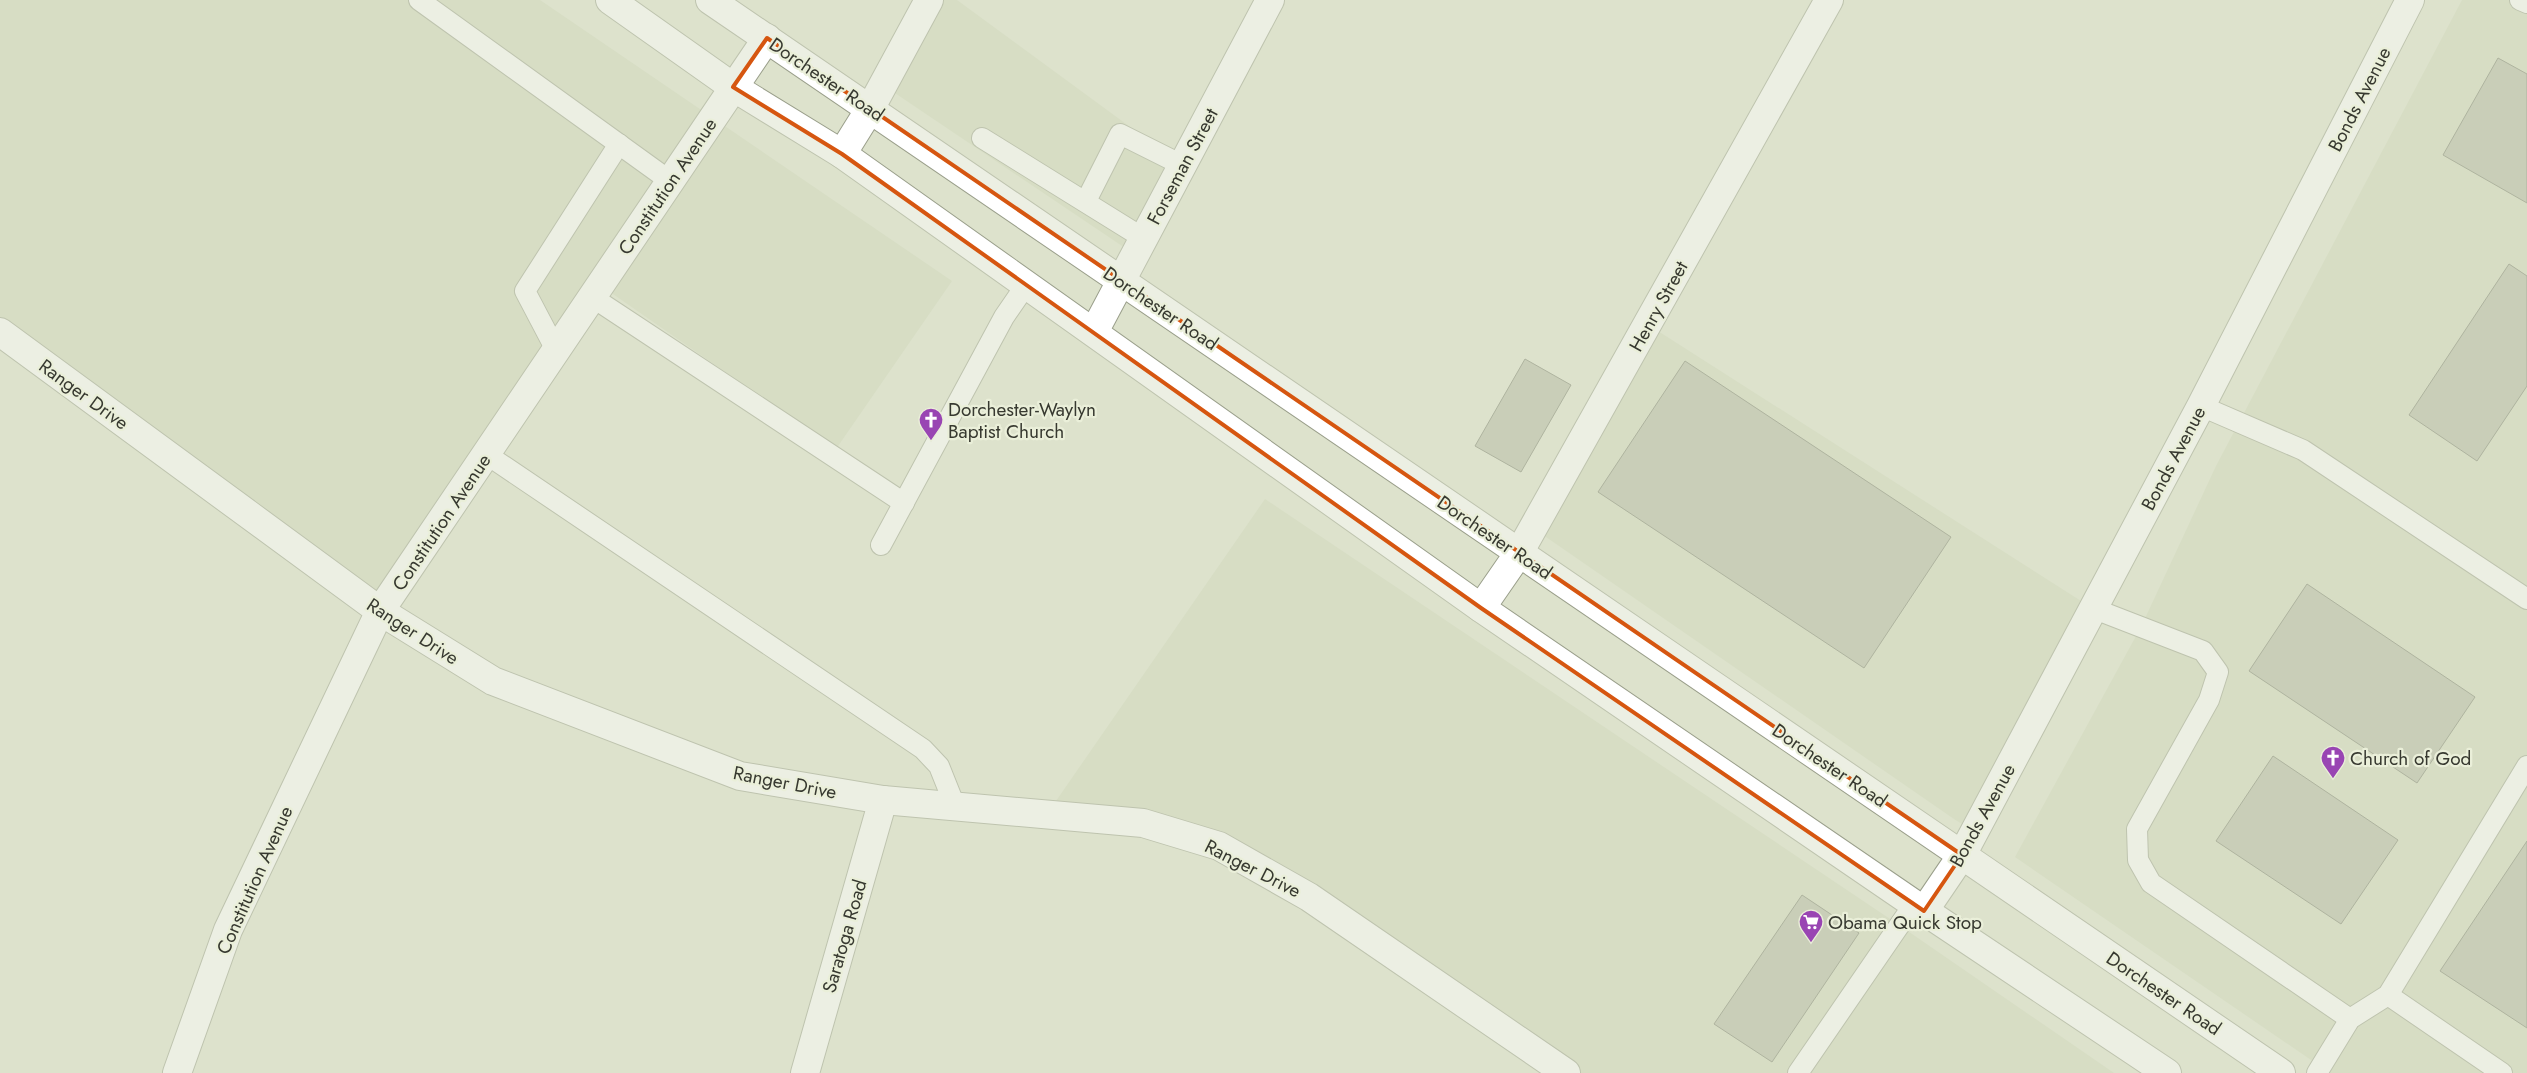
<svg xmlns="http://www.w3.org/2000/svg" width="2527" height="1073" font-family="Jost,sans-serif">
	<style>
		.built { fill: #d0d7ba }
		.building { fill: #b1b6a1; stroke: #777b68 }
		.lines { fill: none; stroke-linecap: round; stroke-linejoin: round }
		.service-casing { stroke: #9a9f8b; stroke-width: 22 }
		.minor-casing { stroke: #9a9f8b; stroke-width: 30 }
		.secondary-casing { stroke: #9a9f8b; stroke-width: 30 }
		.service { stroke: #fff; stroke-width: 20 }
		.minor { stroke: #fff; stroke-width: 28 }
		.secondary { stroke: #fff; stroke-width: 28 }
		.marked { fill: none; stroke: #d65610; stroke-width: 4; stroke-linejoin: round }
		.labels { text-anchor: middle; stroke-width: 4.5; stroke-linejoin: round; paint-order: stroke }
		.street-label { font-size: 19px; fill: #373930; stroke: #eaefd9 }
		.poi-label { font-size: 19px; fill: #373930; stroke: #eaefd9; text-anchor: start }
	</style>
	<rect width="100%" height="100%" fill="#dde2cc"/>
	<!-- built -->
	<g class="built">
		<path d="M0,0H540L952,281L836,449L600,285L380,611L0,340Z"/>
		<path d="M929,0H957L1182,165L1134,254L883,85Z"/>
		<path d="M2462,0H2527V1073H2330L2015,857L2141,627L2216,466Z"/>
		<path d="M1647,324L2092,608L1975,832L1954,819L1533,528Z"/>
		<path d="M1265,499L1899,925L2114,1073H1566L1219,846L1047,814Z"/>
	</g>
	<!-- building -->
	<g class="building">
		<path d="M2498,58L2527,74V203L2443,155Z"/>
		<path d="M2509,264L2527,276V386L2477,461L2409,415Z"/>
		<path d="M1525,359L1571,385L1521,472L1475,446Z"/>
		<path d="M1685,361L1951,537L1864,668L1598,492Z"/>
		<path d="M2307,584L2475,697L2417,783L2249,671Z"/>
		<path d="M2273,756L2398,840L2341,924L2216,841Z"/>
		<path d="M2527,841V1028L2440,971Z"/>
		<path d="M1802,895L1859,933L1772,1062L1714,1024Z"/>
	</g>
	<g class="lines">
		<defs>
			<g id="service">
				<path d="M419,0L670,181"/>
				<path d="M2520,0L2527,3"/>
				<path d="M982,138L1143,238"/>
				<path d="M1086,201L1120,134L1182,165"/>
				<path d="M592,297L904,503"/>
				<path d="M556,350L525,291L619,144"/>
				<path d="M2201,406L2303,450L2527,599"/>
				<path d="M486,454L923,749L939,766L955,806"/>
				<path d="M881,545L1004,317L1026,285"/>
				<path d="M2092,608L2203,651L2218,672L2209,700L2137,829L2138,860L2151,883L2350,1019"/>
				<path d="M2388,995L2502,1073"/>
				<path d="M1798,1073L1914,904"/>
				<path d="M2317,1073L2350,1019L2388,995L2527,766"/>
			</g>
			<g id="minor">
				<path d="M842,154L870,109L929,0"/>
				<path d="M0,332L380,611L493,681L740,776L883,800L1143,823L1219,846L1309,897L1566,1073"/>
				<path d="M1094,332L1270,0"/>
				<path d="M1481,608L1519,553L1829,0"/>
				<path d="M1924,911L1962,855L2201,406L2410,0"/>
				<path d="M177,1073L228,930L380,611L767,38"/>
				<path d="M805,1073L883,800"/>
			</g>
			<g id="secondary">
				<path d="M610,0L733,87L842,154L1481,608L1914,904L2167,1073"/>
				<path d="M710,0L2281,1073"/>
			</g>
		</defs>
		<!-- service casing -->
		<use href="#service" class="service-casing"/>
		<!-- minor casing -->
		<use href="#minor" class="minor-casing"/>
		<!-- secondary casing -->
		<use href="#secondary" class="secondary-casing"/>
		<!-- service -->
		<use href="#service" class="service"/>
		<!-- minor -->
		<use href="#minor" class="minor"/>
		<!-- secondary -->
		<use href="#secondary" class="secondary"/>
	</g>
	<!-- marked area -->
	<path d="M0 0H2527V1073H0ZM767,38L1962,855L1924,911L1481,608L842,154L733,87Z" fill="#dde2cc" fill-opacity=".55" fill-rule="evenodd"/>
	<path class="marked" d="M767,38L1962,855L1924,911L1481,608L842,154L733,87Z"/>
	<!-- icons -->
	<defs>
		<symbol id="church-pin" viewBox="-11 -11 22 30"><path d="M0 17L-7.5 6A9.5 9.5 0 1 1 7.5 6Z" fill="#9945b3" stroke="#eaefd9"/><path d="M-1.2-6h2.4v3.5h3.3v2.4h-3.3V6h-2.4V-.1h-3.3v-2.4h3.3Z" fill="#fff"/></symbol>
		<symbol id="supermarket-pin" viewBox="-11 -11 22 30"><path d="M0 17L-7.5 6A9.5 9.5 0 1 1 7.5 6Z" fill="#9945b3" stroke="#eaefd9"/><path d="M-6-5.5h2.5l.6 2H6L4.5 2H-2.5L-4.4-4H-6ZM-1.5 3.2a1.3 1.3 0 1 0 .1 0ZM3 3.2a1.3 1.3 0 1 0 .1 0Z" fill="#fff"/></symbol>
	</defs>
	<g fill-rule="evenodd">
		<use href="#church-pin" x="917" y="406" width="28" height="38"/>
		<use href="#church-pin" x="2319" y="744" width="28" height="38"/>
		<use href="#supermarket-pin" x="1797" y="908" width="28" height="38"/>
	</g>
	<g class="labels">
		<!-- street labels -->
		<g class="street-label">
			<text transform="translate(827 79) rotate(34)" y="7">Dorchester Road</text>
			<text transform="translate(2359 99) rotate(-63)" y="7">Bonds Avenue</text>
			<text transform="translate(1182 166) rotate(-62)" y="7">Forseman Street</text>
			<text transform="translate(667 186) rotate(-56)" y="7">Constitution Avenue</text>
			<text transform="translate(1658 306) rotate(-61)" y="7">Henry Street</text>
			<text transform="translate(1161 308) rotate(34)" y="7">Dorchester Road</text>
			<text transform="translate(84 394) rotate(36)" y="7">Ranger Drive</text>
			<text transform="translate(2173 458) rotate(-62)" y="7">Bonds Avenue</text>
			<text transform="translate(441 522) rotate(-56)" y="7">Constitution Avenue</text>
			<text transform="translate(1495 537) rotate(34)" y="7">Dorchester Road</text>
			<text transform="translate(413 631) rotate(33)" y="7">Ranger Drive</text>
			<text transform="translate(1830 765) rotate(34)" y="7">Dorchester Road</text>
			<text transform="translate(785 782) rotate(11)" y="7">Ranger Drive</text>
			<text transform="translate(1982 815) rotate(-61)" y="7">Bonds Avenue</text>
			<text transform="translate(1253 868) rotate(27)" y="7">Ranger Drive</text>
			<text transform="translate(254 880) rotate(-66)" y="7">Constitution Avenue</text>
			<text transform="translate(844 936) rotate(-74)" y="7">Saratoga Road</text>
			<text transform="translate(2164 993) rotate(34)" y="7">Dorchester Road</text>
		</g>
		<!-- poi labels -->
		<g class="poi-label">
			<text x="948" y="416">Dorchester-Waylyn<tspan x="948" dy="22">Baptist Church</tspan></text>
			<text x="2350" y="765">Church of God</text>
			<text x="1828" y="929">Obama Quick Stop</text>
		</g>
	</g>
</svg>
